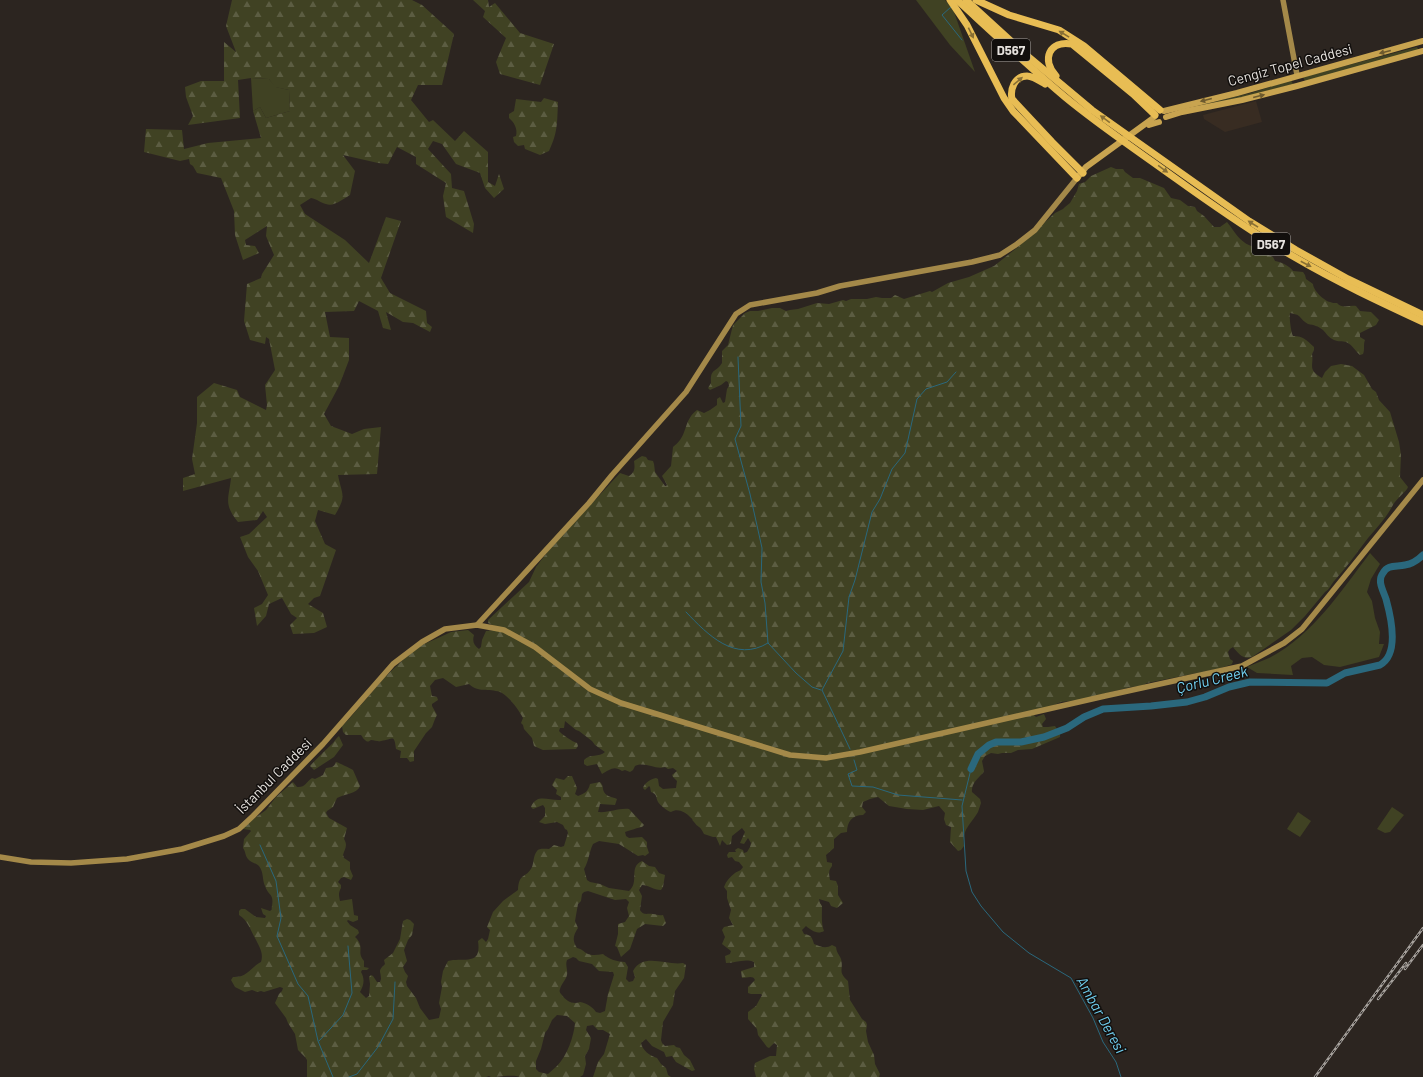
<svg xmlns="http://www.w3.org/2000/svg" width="1423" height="1077" font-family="Barlow,sans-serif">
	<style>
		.built { fill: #382c22 }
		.green { fill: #404223 }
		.forest { fill: url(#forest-firs); fill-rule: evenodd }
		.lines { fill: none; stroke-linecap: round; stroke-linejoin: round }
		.stream { stroke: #2a687d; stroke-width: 1 }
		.river { stroke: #2a687d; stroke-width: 7 }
		.secondary { stroke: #a48949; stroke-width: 5.5 }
		.primary { stroke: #c8a450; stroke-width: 6 }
		.highway { stroke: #e8bd54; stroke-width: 7 }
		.rail-casing { stroke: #a8a39e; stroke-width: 2.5 }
		.rail { stroke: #120f0d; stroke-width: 1; stroke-dasharray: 3; stroke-linecap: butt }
		.oneway { fill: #886f34 }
		.oneway2 { fill: #6d5a2e }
		.labels { text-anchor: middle; stroke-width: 3; stroke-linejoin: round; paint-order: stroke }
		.shield { fill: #120f0d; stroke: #a6a39f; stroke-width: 1 }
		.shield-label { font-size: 13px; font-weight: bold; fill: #e6e2de }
		.street-label { font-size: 14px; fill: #e6e2de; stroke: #120f0d }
		.water-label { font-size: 15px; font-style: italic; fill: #70cff0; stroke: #120f0d }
	</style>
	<defs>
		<pattern id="forest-firs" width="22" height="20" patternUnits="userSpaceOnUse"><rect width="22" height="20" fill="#404223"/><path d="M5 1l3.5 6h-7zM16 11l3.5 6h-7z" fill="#5c5d42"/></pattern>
	</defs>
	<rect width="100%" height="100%" fill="#2c2520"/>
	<!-- built -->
	<path class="built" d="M1256,101L1262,122L1225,132L1204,119L1203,115Z"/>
	<!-- green -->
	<g class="green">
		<path d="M916,0H945L953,9L975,72L950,45Z"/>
		<path d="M1417,47L1419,51L1305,81L1303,77Z"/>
		<path d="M251,78L269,79L276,87L289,90L290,111L266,118L260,107L253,111Z"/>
		<path d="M1291,80L1293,84L1232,100L1187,108L1251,93Z"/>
		<path d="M1370,553L1380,564L1371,579L1367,592L1372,601L1375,618L1380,632L1379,644H1384L1379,657L1340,667L1324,665L1312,657L1302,658L1291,666L1293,675L1257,673L1247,667C1254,664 1262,661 1269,658C1313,635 1341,591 1370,553Z"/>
		<path d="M1392,807L1404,815L1390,832L1385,833L1377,829Z"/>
		<path d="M1298,812L1311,821L1300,837L1287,829Z"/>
	</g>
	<!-- forest -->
	<g class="forest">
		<path d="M232,0H412L422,5L454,34L442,85H418L411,100L429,122L433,120L455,141L464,131L488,152V182L495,186L499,174L504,189L494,198L485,188L480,173L456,164L442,144L433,141L428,149L451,174L452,188L464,191L474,224L473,233L446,217L443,196L446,183L416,164V157L397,147L388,164L378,163L343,155L355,171L350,195C343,199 334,207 326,204C321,203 317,199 311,198L300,205L305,214L345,240L369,263L386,217L401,221L381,278L390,293L426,311L427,323L432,327L430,332L413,323L403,322L386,312L391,330L383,328L378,311L359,301L354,311L325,312L330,337L349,338V360L339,386L324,414L331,426L352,434L364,429L381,427L377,474L338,475C342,496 347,495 335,515L318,510L315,521L325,544L336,550L320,596L314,598L308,604L323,613L327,627L314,633L293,634L290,625L297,618L291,614L282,598L269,604L266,616L257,626L254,608L262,604L268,595L258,571L248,557L240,537L249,534L267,517L263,511L257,520L238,522C223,504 229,498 231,478L183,491V478L195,474L192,459L197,423V397L214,383L237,390L240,397L266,410L267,405L265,385L275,370L269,339L266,337L265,344L250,340L244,321L247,284L261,278L262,274L274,255L266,236L267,226L245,240L246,245L255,246L259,253L243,260L235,235L234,211L221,178L197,173L193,166L190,164L189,159L180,161L144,152L146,129L182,130L184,149L208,143L261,138L253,111L260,107L266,118L290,111L289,90L275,87L269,79L251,78L238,80L240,118L188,125L193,116L186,97L185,87L201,81H224V42L236,52L226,26Z"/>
		<path d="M473,0H488L489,7L495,3L520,33L554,44L540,85L500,74L496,62L506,38L483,17L485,11Z"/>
		<path d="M544,98L558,102C557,123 558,132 549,151L540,155L525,149L524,145L518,146L514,142L513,137L516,136C518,129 514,122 509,118V114L514,111L516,99L541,102Z"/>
		<path d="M1111,167L1116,169H1123L1125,172L1133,178H1140L1164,188L1171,198L1180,200L1188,206L1195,207L1197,211L1204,216L1214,227H1220L1227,222C1235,232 1241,245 1256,247L1259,251L1273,257L1275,261C1281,262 1290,266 1293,271L1303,272L1305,275L1306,279L1313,284C1313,290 1324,301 1330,302C1332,303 1334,303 1337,303C1342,309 1349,305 1356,306L1360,311L1371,312L1379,320L1376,325L1360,333V337L1365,340C1363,345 1365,349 1363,354L1360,355C1355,351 1353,345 1346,342C1343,341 1338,342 1334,340C1329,338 1326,333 1323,330C1318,326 1314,325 1308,324C1304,322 1302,319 1299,316C1297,314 1293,314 1290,313C1289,317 1291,332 1293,336C1304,336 1306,340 1314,347V350L1312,354C1314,366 1307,369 1322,378L1325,372L1331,366L1341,364L1352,366L1364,375L1372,389L1376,392L1379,400L1390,412L1399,442L1401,455L1400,477L1408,487C1407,491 1396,499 1393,505C1385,520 1375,529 1365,542C1355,555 1346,568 1335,580C1331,584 1330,589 1325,592L1305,616L1291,630L1252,657C1243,660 1238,653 1233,647L1230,649L1228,652L1230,659L1233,661L1232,664L1230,665L1217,669L1147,683L1141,686L1131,687L1079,700L1061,702L1033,714L1036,717L1044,714L1046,719L1042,724L1043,727H1048L1055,726L1060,734V737L1032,749L1018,750L1011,753H1002L998,754L991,753L985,756L982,761L984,771L983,773C978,778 971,784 972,792L980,799L981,803C980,806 979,809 978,812C971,824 961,830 964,846L961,850L958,851L950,842L951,827L946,825L944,819L945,813L939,806L923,810L907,809L889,806L878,797L870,799L863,802L862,807L866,812L863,815C852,815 847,822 847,832L841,833L834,839V848L826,855L827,862L832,863V866C828,871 829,874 830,880L836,881L838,886V895L843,903L837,908L831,906L829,902L819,899L820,903L822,906C822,914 821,924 824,931C817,935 811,930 806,926L802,930L804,934C811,935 812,937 814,944C821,947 826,949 832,945L836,947C837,954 839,954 841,959C844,970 837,971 848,981L850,1000L862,1019L866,1022L867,1025L866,1031L868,1042L874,1055L875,1064L880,1074L879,1077H756L754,1069L755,1063L770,1056H776L777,1045L774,1043L769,1048L767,1047L758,1035L757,1029L748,1019V1012L756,1006L762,995L761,994H751L748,993V987L755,980C753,975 747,978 742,978L741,971L754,967V962C745,958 735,963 726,963L725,956L730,954L731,951L722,944L725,937L722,930L724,927L733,925L729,918L731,910L727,898V891L724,887C726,881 730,877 735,873C738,871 741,871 743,867L739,862L735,861L732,857L728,858L727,855L729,852H736L735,850L738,848L743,850L744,853L747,852L750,847L751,843L748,838L744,844L740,843L745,832L742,828L732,836L731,844L727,845L722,840L720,846L716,837H713L704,834C700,825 698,828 694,822C691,819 694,820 690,817C685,812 678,808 671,812C667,811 660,805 658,802C655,796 658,795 651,792L650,787L649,786L645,790L643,788C644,783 651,779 656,778L658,779L659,786L663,789L676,788L677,781L673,777L672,775L677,771L673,768L668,769L665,767C655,770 645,761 635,766L633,770L630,772L625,770L622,771C614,765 609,770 602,774L597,764L587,766L584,764V760C590,753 599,758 605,752L595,745L592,741L579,731L576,730L565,721L564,728H560L559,731C561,734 573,742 577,743L578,746L576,749L543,750L534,746L532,738L524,729L523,725L521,723L523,718C519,710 508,695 500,692C489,688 478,693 469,684L456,687L443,678L435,680L430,686L432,696L437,697L438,700L432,704V706L437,715L435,719L432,727L426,733L414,751V761L410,762L407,758H400L401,751L396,749C394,734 394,739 381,741C378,742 375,740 371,740C369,741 368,743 365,740C363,739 363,737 361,735H346L343,732L342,726L349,719L385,677L406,657L422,645L438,638L451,632L468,630L474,635C472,642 474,645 479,649L481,647L482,640L486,631L497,630L496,627L488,623V620L529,582L536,567L549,550L620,473L629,476C635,472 635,468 634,461L642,456L646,457L648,460L653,461L654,464L655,472L665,486H666L667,485L662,476L671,466L673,447C675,445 678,443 680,440C687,431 685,419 697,410L704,413L710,410L717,405V399L720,397L723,403L725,402L727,389L729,386L728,382L726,381L721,385L710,390L708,388L711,383C710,368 716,373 722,363V351L728,345L733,325L745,313L750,311H758L772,308H780L786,311L790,310L798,309L817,303L829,304L843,300L846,301L851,299H867L876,297L882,298H891L895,295L904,299L930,291L932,292L948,283L969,277L994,266L1018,247L1055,213L1063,209L1065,207L1070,203L1077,191L1079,184L1085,182L1091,176Z"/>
		<path d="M339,736L343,745L334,757L314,770L310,766C317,758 325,751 333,743C335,741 336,738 339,736Z"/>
		<path d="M336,762C340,763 349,768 353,770L360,786C357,794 344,794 337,798L333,807L327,811L326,813L329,818L347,828L344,839C348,846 345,848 343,855L344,858L350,862V869L353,876L351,880L344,877L341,878L338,882L341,885V888C338,893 339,896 340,901L352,899L354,915L358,916V920L353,922L348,920L347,921L350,925L358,930L359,933L355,937C357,939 358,940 359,942C363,950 357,953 364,961V967L369,968L367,970H362L361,972C365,979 364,985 360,992L366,998L369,996L370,984L369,977L371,975L373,976L377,982H380L381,979C381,970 377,972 385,964L384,960L393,953L400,939L403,921L407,919L410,920L414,924L412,935L408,940L404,950L407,961L403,967L405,972L408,976L406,982L407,986L416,998L420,1008L429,1020L439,1018L441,1009L439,1003L442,987L441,982L443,971L448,961C463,957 482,967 478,941L482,938L486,942L488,939L490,930L487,927L493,912L503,901L518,890C519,872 526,879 532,867C534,862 533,856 537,851C539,848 545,849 549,849L554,845L561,847L564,846L568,833L567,830L565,829L563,825L557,822L545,824L539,822L545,816V808L543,805L533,809L531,807C537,793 548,801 561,800V797L556,794L557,790L552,785L556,778L564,780L568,776H572L577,788L575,794L578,796C585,793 588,792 590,784L600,782C604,786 602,788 604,792C607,797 613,797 617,799L615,805L600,804L598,812C609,813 618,808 629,809L644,825L642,827C640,827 628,831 625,832L626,836L629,838L642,837L647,842V847L649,853L645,856L643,855L638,856L619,844L599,841L593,844C589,852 589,861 584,869L587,880L590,882L600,884L609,888L629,891C640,882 628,867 642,861L649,866L655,867L659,873L665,875L663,887L661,890C654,890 648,885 642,885L639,890L642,896L640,910C644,916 646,913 653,914C657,914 658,916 663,915L666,923L663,926L645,924L637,929L630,949L621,957L617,947L615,946L618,934V924L625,922L629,916L627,908L629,902L626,899L615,900L588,891L584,892L582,894L581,901L578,904L575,921L578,928C573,936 572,940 577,948C582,949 583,951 586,953C591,956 597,955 603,954C608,959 618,962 625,962L628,967L626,979L629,982L633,981L635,977L633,971C643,952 667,966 683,963L686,965L684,978L675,991L673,1005L663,1022L661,1040L662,1043L665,1046L674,1045L676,1047L680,1048L684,1055L690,1060L695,1070L692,1071L676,1062L672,1056L666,1057L664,1052L652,1046L646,1039L641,1043C642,1050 650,1056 657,1058L661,1064L666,1068L668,1075L671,1077H593L598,1062L604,1054L610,1034L603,1030H598L593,1025L587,1026L586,1030L591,1038L589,1049L585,1056L586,1064L583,1075L580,1077H520C514,1074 498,1077 491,1077L489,1076L486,1077H307V1060L305,1057L298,1050L295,1034L288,1023L286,1018L275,1003L279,994L282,991L283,988L280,987L264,992L261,991L257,992L252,990L245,992L235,987L231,980L233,977C247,978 251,967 261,962C264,953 259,946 255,938C250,929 248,921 239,915V911L241,909H245L256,917L265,918L266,916L263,914L261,908L270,911C273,908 271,911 272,906C274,893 269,897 265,886C262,879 264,873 259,866C256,863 251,863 248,859C245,856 246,852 243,848L244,839L251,831L250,830L243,829L244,826L266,810L276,797L293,782L297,787C305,788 306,782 312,778L315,779L323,775L326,768C331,767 334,768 336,762ZM573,957L576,958L579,961L592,964L599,971L613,972L614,975L608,994L605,1011L600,1013L596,1012C593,1007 586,1003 580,1002C573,1005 566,1001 562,995C560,993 559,992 560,989C561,984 566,980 567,975C568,970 565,965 567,960ZM557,1015L567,1016L575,1023C574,1036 567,1056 557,1066C554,1069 551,1071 548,1074L539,1072L536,1069V1061L541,1049L545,1033L548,1029L552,1020Z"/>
	</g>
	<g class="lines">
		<!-- stream -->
		<g class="stream">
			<path d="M951,7L942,15L962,40"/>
			<path d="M738,357L741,426L735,439L750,494L762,548L761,582L765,603L768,643L796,673L812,687L821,690"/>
			<path d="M686,612C708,635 735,663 768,643"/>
			<path d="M850,749L822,690L843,651L849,597L855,580L872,512L880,499L892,469L905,453L917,399L926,389L947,382L956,372"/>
			<path d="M854,760L857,770L848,774L852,786L873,787L898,795L962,800"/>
			<path d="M971,769L962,806L966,871L972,892L981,906L1003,932L1029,953L1071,978L1093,1018L1103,1042L1116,1062L1121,1077"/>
			<path d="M260,845L276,881L281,918L277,936L298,984L308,996L318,1041L333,1077"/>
			<path d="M319,1041L343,1015L352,993L348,946"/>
			<path d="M349,1077L357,1074L378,1047L393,1019L395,982"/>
		</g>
		<!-- river -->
		<path class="river" d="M971,769L978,754L989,745L996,742H1021L1044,737L1067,728L1084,717L1103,709L1151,706L1187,702L1205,697L1229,687L1250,682L1327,683L1345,673L1380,665C1400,654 1391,617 1386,599C1383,590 1377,581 1383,573C1388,564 1396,567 1405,565C1412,564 1418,560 1423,555"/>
		<!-- secondary -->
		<g class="secondary">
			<path d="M1283,0L1297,75"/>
			<path d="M477,625L589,503L612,475L686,392L736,314L750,305L817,293L840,286L972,262L1000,255L1017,244L1035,230L1077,178"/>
			<path d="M0,857L31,862L71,863L127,859L182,849L224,836L239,829L253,816L323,744L393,664L422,642L445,629L477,625L504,630L535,647L590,689L621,703L790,755L826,758L860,752L1105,696L1242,666L1284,643L1302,629L1423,480"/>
		</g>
		<!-- primary -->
		<g class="primary">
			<path d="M1164,111L1237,93L1423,41"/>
			<path d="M1166,117L1182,112L1242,100L1297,86L1423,51"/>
			<path d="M1149,125L1159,122"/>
			<path d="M1077,178L1086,167L1152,119L1155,116"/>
		</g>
		<!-- highway -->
		<g class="highway">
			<path d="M950,0L967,25L1004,98L1013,111L1077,178"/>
			<path d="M957,0C993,33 1028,66 1065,97C1100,126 1138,151 1175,178C1214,206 1254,234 1296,258C1337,282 1380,302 1423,322"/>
			<path d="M966,0L1025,54L1092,110L1249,221L1296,250L1348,279L1423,315"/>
			<path d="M976,0L1009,15L1059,30L1084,46L1160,110"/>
			<path d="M1056,76C1041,60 1049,40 1072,44L1133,94L1155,115"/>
			<path d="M1045,84C1040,81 1033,76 1027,76C1014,76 1010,90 1012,99L1052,142L1083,173"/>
		</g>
		<defs>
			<g id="rail">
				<path d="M1405,969L1423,945"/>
				<path d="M1378,999L1406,963"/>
				<path d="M1315,1077L1423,928"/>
			</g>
		</defs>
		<!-- rail casing -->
		<use href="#rail" class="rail-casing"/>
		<!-- rail -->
		<use href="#rail" class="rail"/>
	</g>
	<!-- one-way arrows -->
	<defs><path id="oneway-solid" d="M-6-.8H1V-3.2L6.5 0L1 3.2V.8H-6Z"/></defs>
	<g class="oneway">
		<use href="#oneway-solid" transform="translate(971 33) rotate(64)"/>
		<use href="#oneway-solid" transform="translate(1064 34) rotate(-149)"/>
		<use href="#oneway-solid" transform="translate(1018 81) rotate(-40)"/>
		<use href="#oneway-solid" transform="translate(1105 119) rotate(-144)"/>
		<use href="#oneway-solid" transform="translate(1163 169) rotate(36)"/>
		<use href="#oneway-solid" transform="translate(1253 224) rotate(-148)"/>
		<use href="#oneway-solid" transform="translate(1306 264) rotate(28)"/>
	</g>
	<g class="oneway2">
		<use href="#oneway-solid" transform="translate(1385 52) rotate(166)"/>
		<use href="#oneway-solid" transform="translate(1259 96) rotate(-14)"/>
		<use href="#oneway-solid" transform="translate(1206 100) rotate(166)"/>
	</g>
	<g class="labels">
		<!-- shield labels -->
		<g class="shield">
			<rect x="992" y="39" width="38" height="22" rx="3"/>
			<rect x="1252" y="233" width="38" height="22" rx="3"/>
		</g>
		<g class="shield-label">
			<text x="1011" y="55">D567</text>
			<text x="1271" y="249">D567</text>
		</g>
		<!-- street labels -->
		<g class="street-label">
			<text transform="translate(1290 65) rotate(-15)" y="5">Cengiz Topel Caddesi</text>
			<text transform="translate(274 776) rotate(-45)" y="5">İstanbul Caddesi</text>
		</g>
		<!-- water labels -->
		<g class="water-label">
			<text transform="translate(1212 680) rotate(-14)" y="5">Çorlu Creek</text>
			<text transform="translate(1101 1015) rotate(61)" y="5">Ambar Deresi</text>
		</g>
	</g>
</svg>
